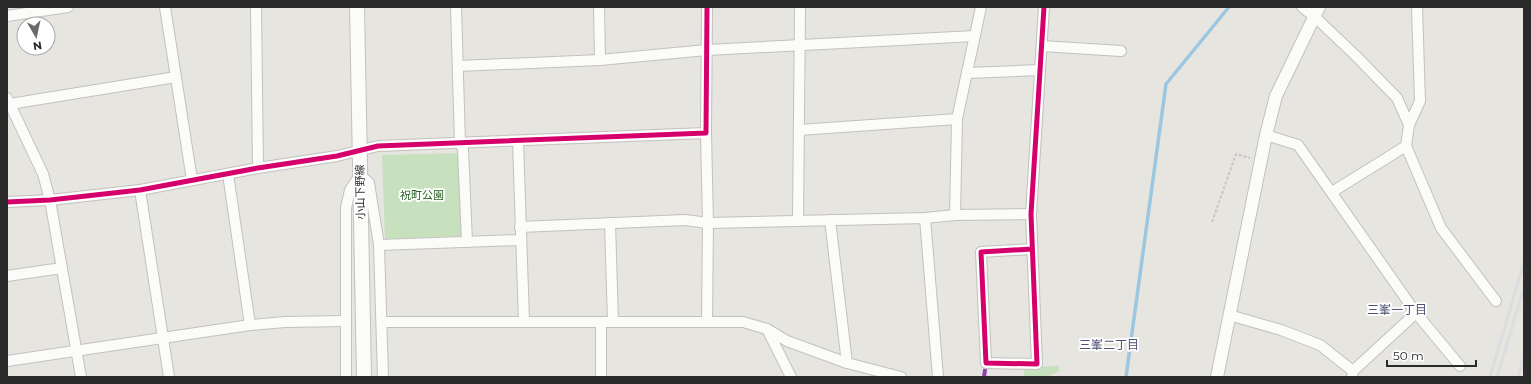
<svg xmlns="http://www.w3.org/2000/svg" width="1531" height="384" font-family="Montserrat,'Noto Sans JP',sans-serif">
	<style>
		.green { fill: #c7e0bd }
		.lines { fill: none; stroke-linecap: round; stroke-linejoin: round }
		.stream { stroke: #9cc7e1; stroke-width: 3.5 }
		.minor-casing { stroke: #c2c1c0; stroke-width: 12 }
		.tertiary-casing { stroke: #c2c1c0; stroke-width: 14 }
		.secondary-casing { stroke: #c2c1c0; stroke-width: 16 }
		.path { stroke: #c6c6c5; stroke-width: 2; stroke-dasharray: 3 2; stroke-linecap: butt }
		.minor { stroke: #fbfbfa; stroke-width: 10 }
		.tertiary { stroke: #fbfbfa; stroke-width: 12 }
		.secondary { stroke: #fbfbfa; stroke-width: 14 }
		.rail { stroke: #dddcde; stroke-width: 3 }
		.quiet { stroke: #8e44ad; stroke-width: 4; stroke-dasharray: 8 4; stroke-linecap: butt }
		.cycleway-casing { stroke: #fff; stroke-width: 8 }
		.cycleway { stroke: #d6006c; stroke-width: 5 }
		.labels { text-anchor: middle; stroke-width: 3.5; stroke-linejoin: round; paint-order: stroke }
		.street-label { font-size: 11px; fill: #2a2a2a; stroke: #fff }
		.park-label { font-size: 11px; fill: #275f22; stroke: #fff }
		.neighbourhood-label { font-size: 12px; fill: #4f5276; stroke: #fff }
	</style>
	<rect width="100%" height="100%" fill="#e7e5e0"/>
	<!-- green -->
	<g class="green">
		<path d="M461,153L462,236L385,239L382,155Z"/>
		<path d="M1059,366V371L1047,377H1024V367Z"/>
	</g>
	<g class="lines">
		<!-- stream -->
		<path class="stream" d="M1126,377L1166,84L1229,7"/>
		<defs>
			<g id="minor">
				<path d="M165,7L192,180"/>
				<path d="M256,7L258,168"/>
				<path d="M456,7L460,143L463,149L467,242"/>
				<path d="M599,7L600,60"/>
				<path d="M1302,7L1315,17L1356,56L1397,98L1409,125L1406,146L1332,192"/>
				<path d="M7,16L68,7"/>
				<path d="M1042,46L1121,51"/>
				<path d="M458,66L600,60L707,50L975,36"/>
				<path d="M967,73L1040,70"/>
				<path d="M7,98L43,174L50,200L81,377"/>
				<path d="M10,104L176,77"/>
				<path d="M1409,125L1420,101L1417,7"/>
				<path d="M799,130L957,119"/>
				<path d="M706,133L708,223L707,322"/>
				<path d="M1266,135L1298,145L1416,313L1460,366"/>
				<path d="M518,141L524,321"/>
				<path d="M1406,146L1441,228L1496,301"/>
				<path d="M228,174L250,325"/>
				<path d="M140,190L169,377"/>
				<path d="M7,202L50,200L140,190L258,168L337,156L378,146L706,133L707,7"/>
				<path d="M955,215L957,119L981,7"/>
				<path d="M925,218L938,377"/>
				<path d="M830,220L847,363"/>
				<path d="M798,221L800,7"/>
				<path d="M610,223L613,322"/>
				<path d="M520,227L685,220L708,223L925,218L955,215L1031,214"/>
				<path d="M379,245L520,240"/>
				<path d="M1032,249L981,252L986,363L1037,364L1031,214L1044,7"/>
				<path d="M7,276L62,268"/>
				<path d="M1229,315L1281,330L1320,345L1353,371"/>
				<path d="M382,322H743L767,329L787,341L847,363L901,377"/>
				<path d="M601,323V377"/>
				<path d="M767,329L791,377"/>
				<path d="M7,361L250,325L285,322L345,321"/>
				<path d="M346,377V208L350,190L360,175L369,183L379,245L383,377"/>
				<path d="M1352,377L1353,371L1416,313"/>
			</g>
			<path id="tertiary" d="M1217,377L1266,135L1276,96L1319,7"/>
			<path id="secondary" d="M357,7L364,377"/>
		</defs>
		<!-- minor casing -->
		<use href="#minor" class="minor-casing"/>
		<!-- tertiary casing -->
		<use href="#tertiary" class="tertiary-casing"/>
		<!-- secondary casing -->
		<use href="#secondary" class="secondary-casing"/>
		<!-- path -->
		<path class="path" d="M1212,222L1236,154L1250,158"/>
		<!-- minor -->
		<use href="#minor" class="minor"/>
		<!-- tertiary -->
		<use href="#tertiary" class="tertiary"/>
		<!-- secondary -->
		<use href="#secondary" class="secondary"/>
		<!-- rail -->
		<g class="rail">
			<path d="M1490,377L1524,262"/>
			<path d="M1497,377L1524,287"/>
			<path d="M1518,377L1524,356"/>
		</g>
		<!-- quiet -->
		<path class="quiet" d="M984,377L986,363"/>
		<defs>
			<g id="cycleway">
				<path d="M7,202L50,200L140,190L258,168L337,156L378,146L706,133L707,7"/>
				<path d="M1032,249L981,252L986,363L1037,364L1031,214L1044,7"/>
			</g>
		</defs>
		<!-- cycleway casing -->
		<use href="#cycleway" class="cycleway-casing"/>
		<!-- cycleway -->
		<use href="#cycleway" class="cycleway"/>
	</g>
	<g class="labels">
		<!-- street labels -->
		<g class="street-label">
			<text transform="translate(360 192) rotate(-91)" y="4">小山下野線</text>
		</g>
		<!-- park labels -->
		<g class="park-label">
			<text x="422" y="199">祝町公園</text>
		</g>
		<!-- neighbourhood labels -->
		<g class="neighbourhood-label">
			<text x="1397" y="314">三峯一丁目</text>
			<text x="1109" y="349">三峯二丁目</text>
		</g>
	</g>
	<!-- border -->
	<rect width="1531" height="384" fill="none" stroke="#2a2a2a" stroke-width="16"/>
	<!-- north arrow -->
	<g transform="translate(36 36) rotate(171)"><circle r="19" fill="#ffffff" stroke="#aaaaaa"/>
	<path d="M0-3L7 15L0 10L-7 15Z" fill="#6c6b6a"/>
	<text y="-6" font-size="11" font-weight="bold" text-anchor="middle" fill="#2a2a2a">N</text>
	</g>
	<!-- scale -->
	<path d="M1387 360v6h89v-6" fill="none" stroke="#2a2a2a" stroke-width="2"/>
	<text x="1393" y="360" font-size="12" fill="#2a2a2a" stroke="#ffffff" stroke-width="3" paint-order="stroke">50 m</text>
</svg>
